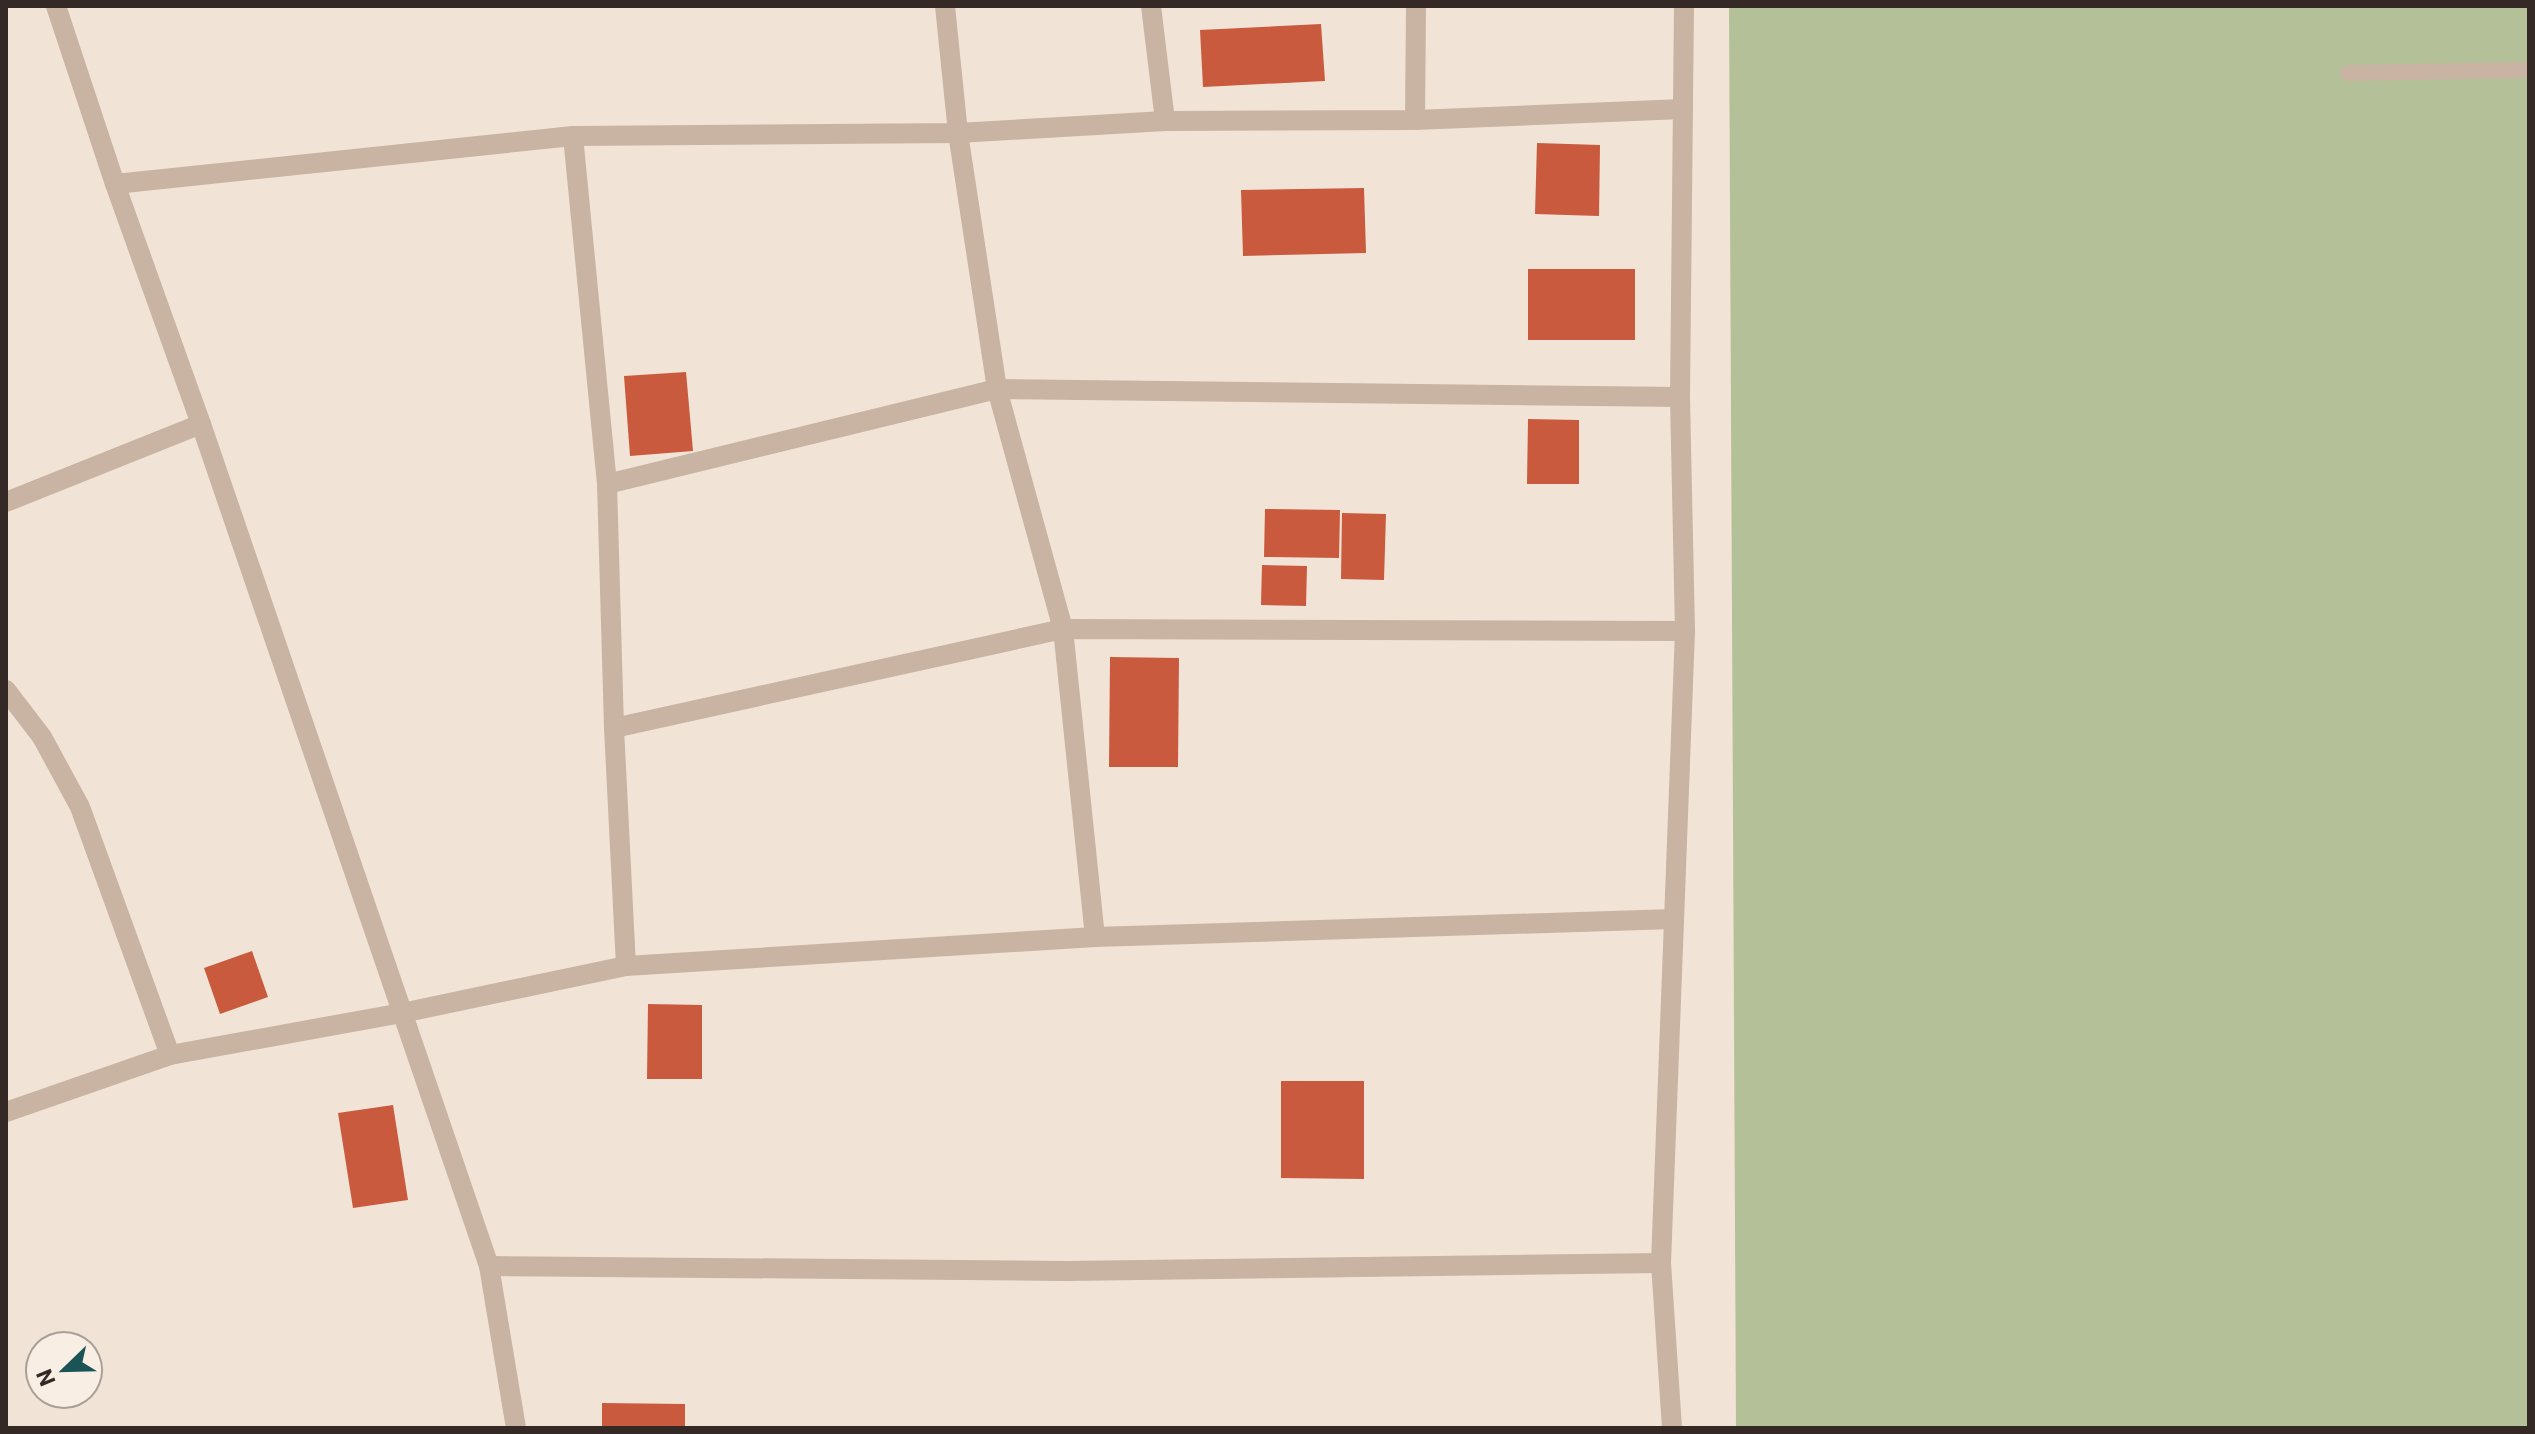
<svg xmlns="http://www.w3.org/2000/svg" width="2535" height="1434" font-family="Roboto,sans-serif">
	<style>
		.green { fill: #b4c097 }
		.building { fill: #c95a3d }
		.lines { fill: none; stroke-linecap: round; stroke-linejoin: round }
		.lane { stroke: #c9b3a3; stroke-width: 16 }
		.street { stroke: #c9b3a3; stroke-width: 20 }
	</style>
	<rect width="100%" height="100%" fill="#f1e4d7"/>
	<!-- green -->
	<path class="green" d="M1729,6H2529V1428H1736Z"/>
	<!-- building -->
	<g class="building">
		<path d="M1321,24L1325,81L1203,87L1200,30Z"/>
		<path d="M1537,143L1600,145L1599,216L1535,214Z"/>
		<path d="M1364,188L1366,253L1243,256L1241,190Z"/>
		<rect x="1528" y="269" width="107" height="71"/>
		<path d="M686,372L693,451L630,456L624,376Z"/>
		<path d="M1528,419L1579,420V484H1527Z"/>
		<path d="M1265,509L1340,510L1339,558L1264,557Z"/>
		<path d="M1342,513L1386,514L1384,580L1341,579Z"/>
		<path d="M1262,565L1307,566L1306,606L1261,605Z"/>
		<path d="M1110,657L1179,658L1178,767H1109Z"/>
		<path d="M252,951L268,997L220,1014L204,968Z"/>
		<path d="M648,1004L702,1005V1079H647Z"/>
		<path d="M1281,1081H1364V1179L1281,1178Z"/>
		<path d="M393,1105L408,1200L353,1208L338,1113Z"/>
		<path d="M602,1403L685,1404V1428H602Z"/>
	</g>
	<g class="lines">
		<!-- lane -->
		<path class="lane" d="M2348,73L2529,70"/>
		<!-- street -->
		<g class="street">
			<path d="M56,6L115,184L201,424L489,1266L516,1428"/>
			<path d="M945,6L958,133L997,389L1063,629L1095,937"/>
			<path d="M1151,6L1165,121"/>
			<path d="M1415,120L1416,6"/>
			<path d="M573,136L607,484L614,728L626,966"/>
			<path d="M115,184L573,136L958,133L1165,121L1415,120L1683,109"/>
			<path d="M607,484L997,389L1680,397"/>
			<path d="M6,502L201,424"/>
			<path d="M6,690L42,737L80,807L170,1055"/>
			<path d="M614,728L1063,629L1685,631"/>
			<path d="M6,1112L170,1055L402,1013L626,966L1095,937L1674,919"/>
			<path d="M489,1266L1066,1271L1661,1263"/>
			<path d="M1672,1428L1661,1263L1685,631L1680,397L1684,6"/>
		</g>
	</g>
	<!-- border -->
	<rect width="2535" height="1434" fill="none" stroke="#342925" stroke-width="16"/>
	<!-- north arrow -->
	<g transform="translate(64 1370) rotate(247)"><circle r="38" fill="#f9eee3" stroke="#aa9f97" stroke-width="2"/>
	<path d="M0-6L14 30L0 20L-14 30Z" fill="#1a5456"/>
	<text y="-12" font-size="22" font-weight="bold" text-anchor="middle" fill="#342925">N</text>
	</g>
</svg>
